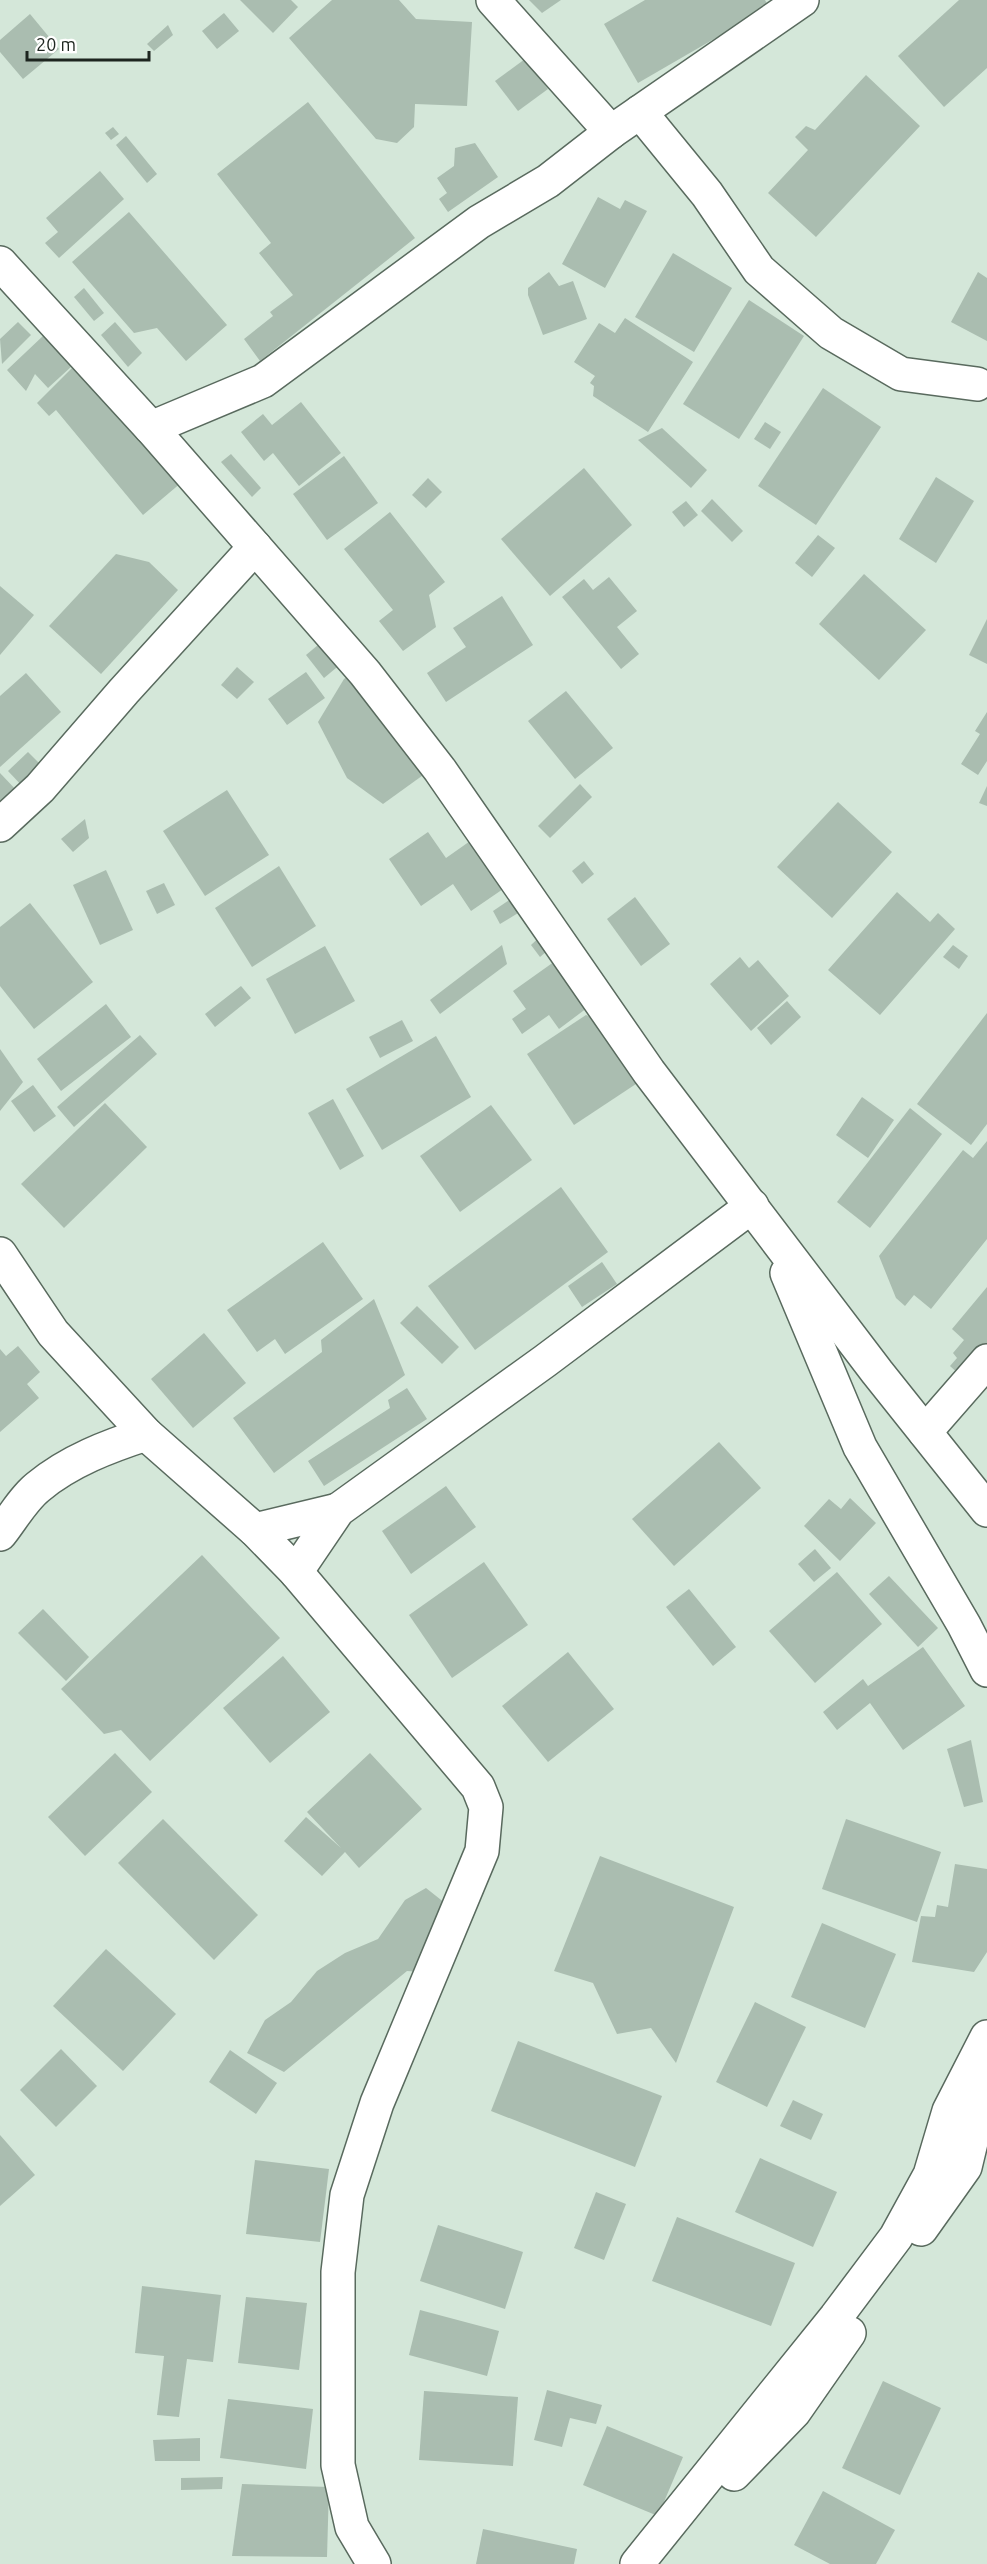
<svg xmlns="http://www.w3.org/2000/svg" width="987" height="2564" font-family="Ubuntu,sans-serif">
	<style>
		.building { fill: #aabdb0 }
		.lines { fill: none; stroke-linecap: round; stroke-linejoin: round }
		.minor-casing { stroke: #596a5e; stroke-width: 36 }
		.minor { stroke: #fff; stroke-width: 33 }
	</style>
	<rect width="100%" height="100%" fill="#d4e7d9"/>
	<!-- building -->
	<g class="building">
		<path d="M240,0H291L298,7L273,33Z"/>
		<path d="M332,0H399L416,19L472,22L467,106L415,104L414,127L397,143L376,139L289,38Z"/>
		<path d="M529,0H561L542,13Z"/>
		<path d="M645,0H765L769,7L638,83L604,24Z"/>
		<path d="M959,0H987V68L944,107L898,56Z"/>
		<path d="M224,13L239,31L217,49L202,31Z"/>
		<path d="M30,14L59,49L23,79L0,52V40Z"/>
		<path d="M168,25L173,35L154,51L147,44Z"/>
		<path d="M525,59L548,89L518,111L495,81Z"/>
		<path d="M866,75L920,126L816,237L768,193L808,150L795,137L806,126L815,130Z"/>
		<path d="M308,102L415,238L260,361L244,339L273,316L270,312L293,295L259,253L271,243L217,174Z"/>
		<path d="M113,127L119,134L111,140L105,133Z"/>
		<path d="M126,136L157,174L147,183L116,145Z"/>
		<path d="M475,143L498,177L448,212L439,199L447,193L437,178L454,166L455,148Z"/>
		<path d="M100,171L124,199L59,258L45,243L58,232L46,218Z"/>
		<path d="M598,197L620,209L625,200L647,211L605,288L562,264Z"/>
		<path d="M129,212L227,325L186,361L157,328L134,333L72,262Z"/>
		<path d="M673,253L732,288L694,352L635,317Z"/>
		<path d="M549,272L559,286L573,281L587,319L543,335L528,295V288Z"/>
		<path d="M978,272L987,278V341L951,322Z"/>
		<path d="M84,288L104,313L94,321L74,297Z"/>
		<path d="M749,300L804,336L739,439L683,404Z"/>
		<path d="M625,318L693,362L648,432L593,396L594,386L590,383L595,376L574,362L599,323L615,333Z"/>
		<path d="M18,322L31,335L2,364L0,339Z"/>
		<path d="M115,322L142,353L128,367L101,335Z"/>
		<path d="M44,335L72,366L48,388L35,374L26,391L7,370Z"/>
		<path d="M81,359L182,482L143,515L56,410L49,416L37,403Z"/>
		<path d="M823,388L881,427L816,525L758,486Z"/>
		<path d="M301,402L341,453L299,486L273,453L264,461L241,432L263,414L272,425Z"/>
		<path d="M765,422L781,432L770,449L754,439Z"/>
		<path d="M662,428L707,470L691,488L638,440Z"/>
		<path d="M231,454L261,488L252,497L221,462Z"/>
		<path d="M344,456L378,503L327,540L293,494Z"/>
		<path d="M584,468L632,525L550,596L501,539Z"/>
		<path d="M936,477L974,501L936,563L899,539Z"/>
		<path d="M428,478L442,492L426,508L412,495Z"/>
		<path d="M712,499L743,531L732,542L701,511Z"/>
		<path d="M686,501L698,515L684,527L672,512Z"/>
		<path d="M390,512L445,582L429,595L436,627L403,651L379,621L393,610L344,549Z"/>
		<path d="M818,535L835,548L812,577L795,563Z"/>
		<path d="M116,554L149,562L178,590L101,674L49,626Z"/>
		<path d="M864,574L926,630L879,680L819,624Z"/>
		<path d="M609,577L637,611L617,627L639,654L621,669L562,597L584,579L593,590Z"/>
		<path d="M0,586L34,615L0,655Z"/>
		<path d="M502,596L533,645L446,702L427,673L466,647L453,628Z"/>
		<path d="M987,619V664L969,655Z"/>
		<path d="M324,640L342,663L324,678L306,655Z"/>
		<path d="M237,667L254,682L237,699L221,685Z"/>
		<path d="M355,671L426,773L383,804L347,778L318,722L344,679Z"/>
		<path d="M306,672L325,698L287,725L268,699Z"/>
		<path d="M26,673L61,712L0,767V696Z"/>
		<path d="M566,691L613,748L575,779L528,721Z"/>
		<path d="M987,712V761L978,775L961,764L980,734L975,731Z"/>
		<path d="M28,752L46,770L25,789L8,771Z"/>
		<path d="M0,773L19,793L0,811Z"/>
		<path d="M580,784L592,797L550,838L538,826Z"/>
		<path d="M987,786V806L979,803Z"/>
		<path d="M227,790L269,855L205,896L163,831Z"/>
		<path d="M838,802L892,852L832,918L777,867Z"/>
		<path d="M85,819L89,838L73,852L61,839Z"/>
		<path d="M428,832L446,858L473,839L506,887L471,911L453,884L421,906L389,859Z"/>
		<path d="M584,861L594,874L582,884L572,871Z"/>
		<path d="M279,866L316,926L252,967L215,908Z"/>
		<path d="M106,870L133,930L100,945L73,885Z"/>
		<path d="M164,883L175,905L157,914L146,891Z"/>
		<path d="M897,892L930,922L938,913L955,929L880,1015L828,970Z"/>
		<path d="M515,896L523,910L500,924L493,911Z"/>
		<path d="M635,897L670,944L641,966L607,919Z"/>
		<path d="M30,903L93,982L34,1029L0,986V927Z"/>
		<path d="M544,933L554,945L540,957L531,945Z"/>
		<path d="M502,945L507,964L440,1014L430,1000Z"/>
		<path d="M953,945L968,956L959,969L943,957Z"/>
		<path d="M325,946L355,1001L295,1034L266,979Z"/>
		<path d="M740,957L749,968L758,960L789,996L751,1031L710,984Z"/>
		<path d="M558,959L591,1005L559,1029L549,1015L522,1034L512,1019L526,1009L513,991Z"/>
		<path d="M241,986L251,998L215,1027L205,1014Z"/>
		<path d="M787,1001L801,1017L771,1045L757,1028Z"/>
		<path d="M106,1004L131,1037L61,1091L37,1059Z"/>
		<path d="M987,1013V1124L971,1145L917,1104Z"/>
		<path d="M586,1015L609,1024L645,1078L574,1125L527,1054Z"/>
		<path d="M402,1020L413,1041L380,1058L369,1037Z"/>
		<path d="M140,1035L157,1054L74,1127L57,1107Z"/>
		<path d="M436,1036L471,1097L382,1150L346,1089Z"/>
		<path d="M0,1049L23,1082L0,1111Z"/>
		<path d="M33,1085L56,1116L34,1132L11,1101Z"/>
		<path d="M862,1097L894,1120L868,1158L836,1135Z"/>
		<path d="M333,1099L364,1156L340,1170L308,1113Z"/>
		<path d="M105,1103L147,1147L64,1228L21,1184Z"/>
		<path d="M491,1105L532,1160L460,1212L420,1156Z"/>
		<path d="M910,1108L942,1134L870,1228L837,1202Z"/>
		<path d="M987,1141V1239L931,1309L914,1295L905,1306L896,1298L879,1256L963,1150L973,1158Z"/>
		<path d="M561,1187L608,1252L475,1350L428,1286Z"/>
		<path d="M323,1242L363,1299L285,1354L275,1339L257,1352L227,1310Z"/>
		<path d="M602,1262L617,1284L582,1307L568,1286Z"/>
		<path d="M987,1287V1345L961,1376L950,1366L957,1358L953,1353L964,1340L952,1329Z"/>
		<path d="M374,1299L405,1375L274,1473L233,1418L322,1352L321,1340Z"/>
		<path d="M417,1306L459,1347L442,1364L400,1323Z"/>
		<path d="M204,1333L246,1383L193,1428L151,1379Z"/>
		<path d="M18,1346L40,1372L27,1384L39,1398L0,1432V1349L6,1356Z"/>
		<path d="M407,1388L427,1419L324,1486L308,1461L390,1408L388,1400Z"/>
		<path d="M719,1442L761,1488L674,1566L632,1519Z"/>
		<path d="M446,1486L476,1527L411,1574L382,1531Z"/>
		<path d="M850,1498L876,1523L840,1561L804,1526L829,1499L841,1509Z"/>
		<path d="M815,1549L831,1568L814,1582L798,1564Z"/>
		<path d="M202,1555L280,1638L150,1761L121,1730L104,1734L61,1689Z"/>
		<path d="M484,1562L528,1625L452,1678L409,1615Z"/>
		<path d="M837,1572L882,1624L815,1683L769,1631Z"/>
		<path d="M889,1576L938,1628L918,1647L869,1594Z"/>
		<path d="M689,1589L736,1647L713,1666L666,1607Z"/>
		<path d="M43,1609L89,1657L66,1681L18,1633Z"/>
		<path d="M923,1647L965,1706L903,1750L870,1703L837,1730L823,1712L863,1679L868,1686Z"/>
		<path d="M568,1652L614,1709L548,1762L502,1706Z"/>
		<path d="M283,1656L330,1712L270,1763L223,1708Z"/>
		<path d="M971,1740L983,1802L964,1807L947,1749Z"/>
		<path d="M115,1753L152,1792L85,1856L48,1817Z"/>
		<path d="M370,1753L422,1809L359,1868L345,1852L322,1876L284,1841L306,1817L341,1848L307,1812Z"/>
		<path d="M163,1819L258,1915L214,1960L118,1863Z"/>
		<path d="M846,1819L941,1852L917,1922L822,1889Z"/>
		<path d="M600,1856L734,1907L676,2063L651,2028L617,2034L593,1983L554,1971Z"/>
		<path d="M955,1864L987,1869V1952L974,1972L912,1962L921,1916L935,1917L937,1905L948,1907Z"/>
		<path d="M426,1888L455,1911L421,1972L407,1971L284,2072L247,2053L265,2020L291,2002L317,1971L345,1953L378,1939L405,1900Z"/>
		<path d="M822,1923L896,1954L865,2028L791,1997Z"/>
		<path d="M106,1949L176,2014L123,2071L53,2006Z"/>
		<path d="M755,2002L806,2027L767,2107L716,2082Z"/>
		<path d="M518,2041L662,2096L635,2167L491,2111Z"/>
		<path d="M61,2049L97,2086L56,2127L20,2090Z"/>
		<path d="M230,2050L277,2083L256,2114L209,2082Z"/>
		<path d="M793,2100L823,2114L811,2140L780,2126Z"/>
		<path d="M0,2135L35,2175L0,2206Z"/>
		<path d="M760,2158L837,2192L813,2247L735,2212Z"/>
		<path d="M255,2160L329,2169L320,2242L246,2234Z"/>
		<path d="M596,2192L626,2204L604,2260L574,2248Z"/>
		<path d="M677,2217L795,2263L771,2326L652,2281Z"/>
		<path d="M438,2225L523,2252L505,2309L420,2281Z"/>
		<path d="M142,2286L221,2295L213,2362L187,2359L179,2417L157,2415L164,2356L135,2353Z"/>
		<path d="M246,2297L307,2303L299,2370L238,2363Z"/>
		<path d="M420,2310L499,2331L487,2376L409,2355Z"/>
		<path d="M883,2381L941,2408L900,2495L842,2468Z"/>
		<path d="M547,2390L602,2405L596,2424L570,2418L562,2447L534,2440Z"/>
		<path d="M424,2391L518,2397L513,2466L419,2460Z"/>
		<path d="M228,2399L313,2409L306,2469L220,2458Z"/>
		<path d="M607,2426L683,2457L658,2516L583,2485Z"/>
		<path d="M200,2438V2461H155L153,2440Z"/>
		<path d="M223,2477L222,2489L181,2490V2478Z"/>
		<path d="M242,2484L329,2487L327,2557L232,2556Z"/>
		<path d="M823,2491L895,2530L876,2564H830L794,2545Z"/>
		<path d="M483,2529L577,2549L574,2564H476Z"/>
	</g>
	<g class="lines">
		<defs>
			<g id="minor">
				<path d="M493,0L611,132"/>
				<path d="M640,112L707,194L759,270L831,333L901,374L977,384"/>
				<path d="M0,263L151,428L365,673L440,770L649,1072L877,1372L987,1510"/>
				<path d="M151,428L263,381L479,222L548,181L611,132L802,0"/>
				<path d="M0,825L40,788L124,691L255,547"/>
				<path d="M0,1254L53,1333L146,1434L255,1530L296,1572L478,1787L486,1807L482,1851L377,2103L347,2195L338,2272V2465L352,2527L374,2564"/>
				<path d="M787,1273L860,1447L964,1625L987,1670"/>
				<path d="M925,1432L987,1361"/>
				<path d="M255,1530L338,1510"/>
				<path d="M0,1534C12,1519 23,1499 38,1487C69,1461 109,1446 146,1434"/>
				<path d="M296,1572L338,1510L545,1361L752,1206"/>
				<path d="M921,2229L965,2167L987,2076"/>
				<path d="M734,2474L794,2412L849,2333"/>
				<path d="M637,2564L836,2317L896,2237L930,2175L949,2111L987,2037"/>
			</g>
		</defs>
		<!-- minor casing -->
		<use href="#minor" class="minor-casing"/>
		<!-- minor -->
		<use href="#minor" class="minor"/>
	</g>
	<!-- scale -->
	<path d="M27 51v9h122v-9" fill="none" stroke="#1d251f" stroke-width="3"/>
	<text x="36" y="51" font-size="18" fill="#1d251f" stroke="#ffffff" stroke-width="4.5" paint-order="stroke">20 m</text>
</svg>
